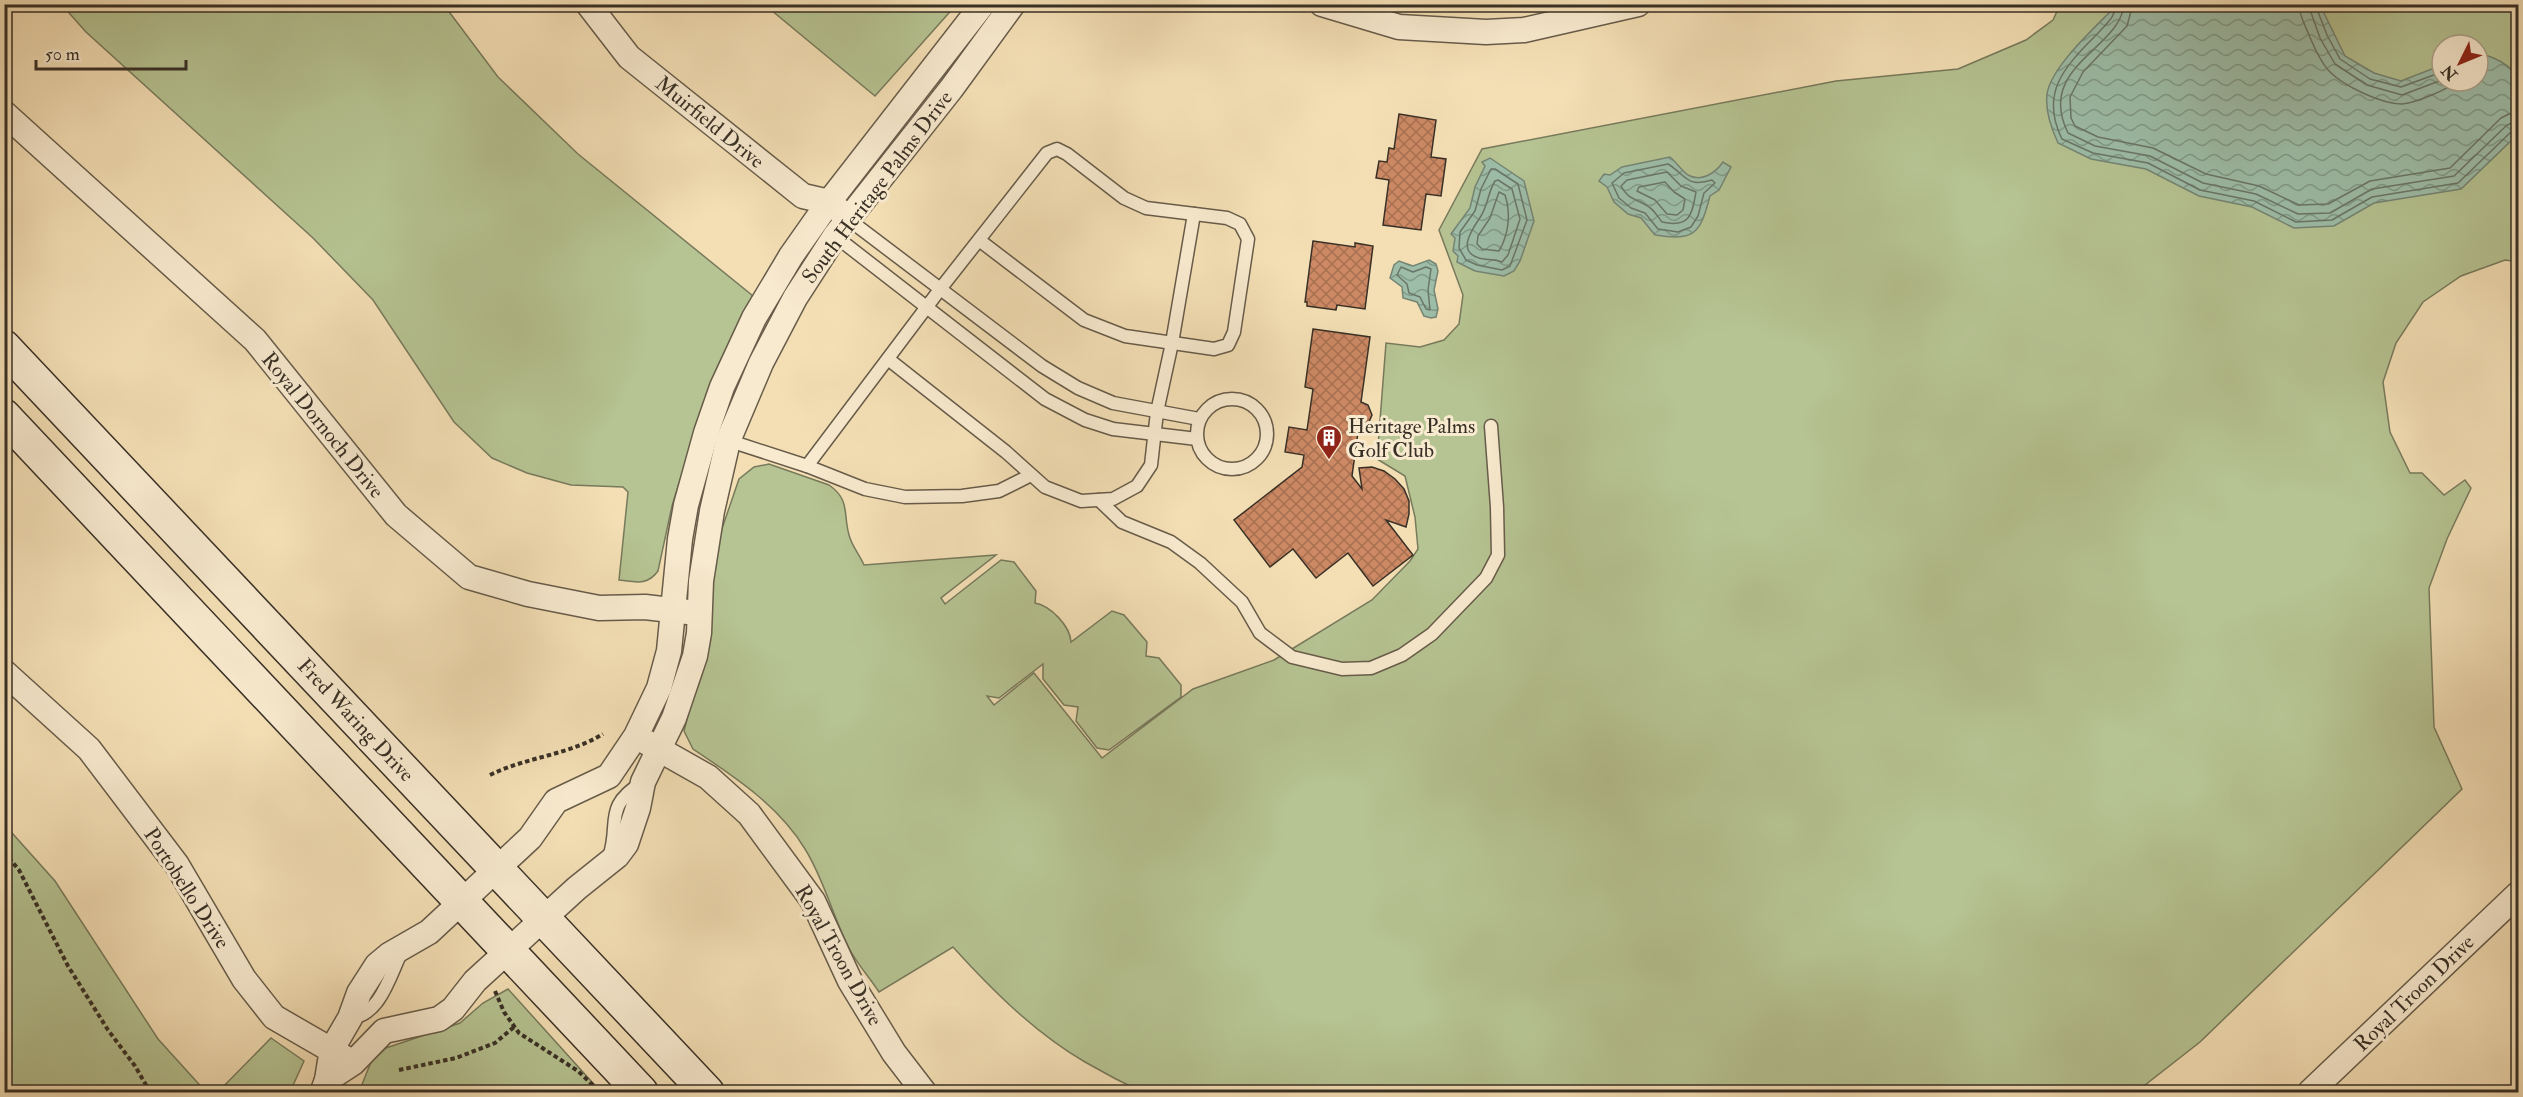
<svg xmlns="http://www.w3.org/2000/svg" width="2523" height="1097" font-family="'IM FELL Double Pica',serif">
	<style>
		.green { fill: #b6c392; stroke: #777a5c; stroke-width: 1.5; fill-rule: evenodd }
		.water { fill: url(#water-waves); stroke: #758574; stroke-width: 1.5 }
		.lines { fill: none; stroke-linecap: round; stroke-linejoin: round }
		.shore { stroke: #6a7667; stroke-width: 1.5 }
		.building { fill: url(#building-cross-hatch); stroke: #383026; stroke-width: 1.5 }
		.lane-casing { stroke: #675c4a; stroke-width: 15 }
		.street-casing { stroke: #675c4a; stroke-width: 27 }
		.secondary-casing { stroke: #383026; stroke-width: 36 }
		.path { stroke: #383026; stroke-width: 4; stroke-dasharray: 4.5 3; stroke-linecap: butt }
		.lane { stroke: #f8eacf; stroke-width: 12 }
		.street { stroke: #f8eacf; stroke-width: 24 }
		.secondary { stroke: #f8eacf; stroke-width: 33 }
		.labels { text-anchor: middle; stroke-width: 6; stroke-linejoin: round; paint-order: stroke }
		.street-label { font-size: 21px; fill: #383026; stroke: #f8eacf }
		.poi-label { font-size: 21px; fill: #383026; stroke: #f8eacf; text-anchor: start }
	</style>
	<defs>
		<pattern id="water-waves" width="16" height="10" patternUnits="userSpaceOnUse" patternTransform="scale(1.5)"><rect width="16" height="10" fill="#9dbda8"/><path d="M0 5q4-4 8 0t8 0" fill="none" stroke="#819a89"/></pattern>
		<pattern id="building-cross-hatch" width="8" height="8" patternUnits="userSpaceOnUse" patternTransform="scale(1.5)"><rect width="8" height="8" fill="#cc8964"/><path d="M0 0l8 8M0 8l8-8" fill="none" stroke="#a77052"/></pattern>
	</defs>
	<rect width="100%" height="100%" fill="#f4dfb5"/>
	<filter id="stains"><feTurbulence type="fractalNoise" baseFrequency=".00333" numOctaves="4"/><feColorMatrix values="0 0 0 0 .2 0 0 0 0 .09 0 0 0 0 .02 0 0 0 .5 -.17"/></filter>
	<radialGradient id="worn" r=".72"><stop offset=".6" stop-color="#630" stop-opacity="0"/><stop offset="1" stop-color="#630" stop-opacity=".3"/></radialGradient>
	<!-- green -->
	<g class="green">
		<path d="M62,5H444L498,77L578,154L753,296L691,445L672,506L658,571C647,586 636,582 619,580L628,492L623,487L571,485L527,473L492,458L454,422L373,300L313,238L86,32Z"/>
		<path d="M765,5H956L875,96Z"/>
		<path d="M2060,5H2518V262L2505,260L2461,276L2423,302L2396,343L2383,382L2390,432L2410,473H2422L2444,495L2465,480L2471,488L2447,539L2429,588L2434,727L2462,789L2200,1042L2136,1092H1142C1123,1083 1104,1073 1085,1062C1035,1033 992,990 953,947L879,992C870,978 858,965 850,950C833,918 825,881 805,849C779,806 735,777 693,749L684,731L710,630L715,549L739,479L754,467L769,464L829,485C852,501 842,516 850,538C853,547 860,556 864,565L996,555L941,598L945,604L1001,560L1014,562L1036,591L1035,603C1051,606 1070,626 1071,642L1112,611L1124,615L1147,642L1146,656L1159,658L1181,685V697L1109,750L1097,748L1076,721L1078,707L1064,705L1043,679V664L999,698L987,696L994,705L1034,673L1102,758L1193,689L1274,660L1372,600L1410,561L1418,549L1415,517L1405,476L1377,459L1386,343L1420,347L1444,340L1459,324L1463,295L1439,230L1482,149L1836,81L1958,69L2026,40L2053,20ZM2442,45H2478V81H2442Z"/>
		<path d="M4,824L55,881L158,1039L206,1092H5Z"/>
		<path d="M508,989L601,1092H359L371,1062L386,1048L460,1023L483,1003Z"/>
		<path d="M271,1038L304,1061L290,1092H218Z"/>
	</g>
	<!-- water -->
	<g class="water">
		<path d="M2111,5H2320L2345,56L2374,73L2401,81L2442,65V81H2478V54C2491,55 2512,65 2517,78C2522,88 2520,123 2517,135L2461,189L2374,203L2334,226L2294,228L2252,207L2199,196L2146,169L2091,159L2058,143C2051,128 2045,111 2047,94C2051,68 2091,31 2109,13Z"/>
		<path d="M1670,157C1676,162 1682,171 1688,175C1702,183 1716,172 1723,162L1731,167L1719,190L1710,196C1700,234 1695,241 1655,235L1641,218L1628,214L1614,202L1607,187L1599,181L1604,174L1610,175L1622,167Z"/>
		<path d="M1490,158L1524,181L1534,221L1520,261L1514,271L1504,276L1475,271L1457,262L1458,256L1453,251L1455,238L1451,234L1470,208L1475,187L1485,166L1482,162Z"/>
		<path d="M1429,260L1436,264L1438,271L1434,290L1438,309L1436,317L1431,318L1424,316L1417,302L1403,298L1402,287L1390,278L1394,265L1399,261L1413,266Z"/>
	</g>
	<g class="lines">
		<!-- shore -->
		<g class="shore">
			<path d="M2116,4C2115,17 2108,22 2100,31C2068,64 2038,90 2062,139L2093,153L2148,163L2200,190L2254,201L2296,222L2332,220L2372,197L2458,183L2512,131L2518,129"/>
			<path d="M2124,4C2121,49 2035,66 2068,133L2095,146L2150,156L2203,183L2256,194L2298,214L2330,213L2372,189L2454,176L2507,125L2518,121"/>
			<path d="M2133,4L2127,26L2083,72L2070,97L2071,118L2075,126L2098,137L2153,148L2206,174L2259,186L2299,205L2328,204L2370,181L2450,168L2501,118L2509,114L2518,112"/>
			<path d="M2299,4C2299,15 2305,25 2309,35C2314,47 2321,63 2330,72C2344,86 2381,104 2402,104C2415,103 2447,90 2457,81"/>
			<path d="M2308,4L2320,38L2335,64L2367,85L2402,95L2442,80"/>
			<path d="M2315,4L2327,35L2340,59L2370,79L2401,87L2442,72"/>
			<path d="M1668,164C1686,175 1686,188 1712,180L1715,183L1704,193L1698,216L1691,227L1678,232L1658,229L1645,213L1631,208L1619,198L1612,183L1624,173Z"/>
			<path d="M1491,169H1495L1518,184L1527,220L1510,266L1502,270L1477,265L1466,260L1459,248L1460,232L1475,211L1481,189Z"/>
			<path d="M1667,172L1681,186L1696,192C1692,216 1689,228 1662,222C1658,217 1654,210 1649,207C1638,199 1628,200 1621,186L1627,180Z"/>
			<path d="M1498,180L1512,189L1520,219L1508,255L1502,262C1495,259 1486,260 1479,258C1455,251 1474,227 1481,216C1488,205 1488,192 1495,181Z"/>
			<path d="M1665,182L1674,192L1685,199L1683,210L1677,215L1667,214L1655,200L1637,191L1639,187Z"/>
			<path d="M1499,192L1505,195C1511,213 1509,234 1499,251L1482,249L1477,244L1478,236L1490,218Z"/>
			<path d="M1401,267L1413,272L1426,267L1431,269L1428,290L1430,310L1426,309L1420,297L1409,293L1407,284L1397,275Z"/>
		</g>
	</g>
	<!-- building -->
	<g class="building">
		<path d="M1399,114L1436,120L1431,157L1446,159L1441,196L1426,194L1421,230L1383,225L1389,180L1376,178L1379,161L1387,162L1389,148L1394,149Z"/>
		<path d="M1313,241L1355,247V243L1373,246L1365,309L1337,305L1336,310L1307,306V302H1305Z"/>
		<path d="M1313,329L1370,337L1361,402L1368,405L1372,415L1369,422L1359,425L1352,476L1362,489L1359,468L1372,467L1384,471L1395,479L1404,489L1409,501V514L1406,527L1386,520L1413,555L1373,586L1348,553L1316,578L1293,549L1270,567L1234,520L1302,467L1304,455L1285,452L1289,427L1307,430L1313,389L1305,387Z"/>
	</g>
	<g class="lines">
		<defs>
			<g id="lane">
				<path d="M848,219L1042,366L1078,388L1113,403L1199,419"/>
				<path d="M835,236L1045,399L1085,420L1113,429L1197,439"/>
				<path d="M888,359L1006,452L1045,487L1081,501L1113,499L1137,486L1151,465L1157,412L1172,343L1194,214"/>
				<circle cx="1232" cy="434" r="35"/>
				<path d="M724,439L807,466L941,288L1047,153L1057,149L1067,154L1124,198L1146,208L1227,218L1240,224L1248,239L1234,332L1228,345L1214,349L1125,336L1084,320L979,240"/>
				<path d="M807,466L865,489L905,497L962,496L999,491L1031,475"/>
				<path d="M1099,500L1122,522L1171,542L1200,563L1242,602L1260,633L1292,657L1342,669L1371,668L1402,655L1432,634L1486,578L1498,555L1497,507L1491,426"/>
				<path d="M609,857C621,823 602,807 643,782"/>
				<path d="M350,1018C380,1016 390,975 401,953"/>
			</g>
			<g id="street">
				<path d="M588,4L629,57L803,196L829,202L840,211"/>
				<path d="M1322,4L1399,27L1486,32L1524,30L1638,4"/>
				<path d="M4,113L255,340L396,515L469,577L528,594L599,608L645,607L688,612"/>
				<path d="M4,672L89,749L177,865L244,979L274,1017L345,1058"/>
				<path d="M646,742L708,777L749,814L813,901L850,981L894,1053L924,1092"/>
				<path d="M327,1080L353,1063L384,1031L439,1019L453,1009L475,981L577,888L617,856L626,844L638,808L643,782L674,718L695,656L699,633L701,581L712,511L728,441L761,363L795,298L835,236L951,89L1013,4"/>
				<path d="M324,1088L327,1080L332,1049L350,1018L359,993L377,965L389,955L429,932L530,838L556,801L609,776L636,736L659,688L669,651L680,539L686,505L706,433L722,387L754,318L791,256L829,202L983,4"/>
				<path d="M2310,1092L2518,894"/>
			</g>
			<g id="secondary">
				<path d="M4,347L707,1092"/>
				<path d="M4,416L641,1092"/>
			</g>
		</defs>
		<!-- lane casing -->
		<use href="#lane" class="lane-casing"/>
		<!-- street casing -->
		<use href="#street" class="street-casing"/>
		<!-- secondary casing -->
		<use href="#secondary" class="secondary-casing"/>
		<!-- path -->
		<g class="path">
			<path d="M490,775C526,757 569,755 603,734"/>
			<path d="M4,852L19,870L68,966L108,1030L135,1066L150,1092"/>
			<path d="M495,991L504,1012L519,1033L578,1071L600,1092"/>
			<path d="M399,1070L456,1058L495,1043L514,1027"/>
		</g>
		<!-- lane -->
		<use href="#lane" class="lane"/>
		<!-- street -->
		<use href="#street" class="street"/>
		<!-- secondary -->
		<use href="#secondary" class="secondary"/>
	</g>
	<!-- icons -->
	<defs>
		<symbol id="building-pin" viewBox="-11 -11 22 30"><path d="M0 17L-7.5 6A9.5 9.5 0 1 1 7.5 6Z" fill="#8f2418" stroke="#f8eacf"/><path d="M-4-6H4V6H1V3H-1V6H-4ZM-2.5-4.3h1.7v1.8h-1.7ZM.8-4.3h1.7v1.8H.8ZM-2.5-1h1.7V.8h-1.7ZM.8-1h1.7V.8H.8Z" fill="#fff"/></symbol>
	</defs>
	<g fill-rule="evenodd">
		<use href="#building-pin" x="1314" y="423" width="30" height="40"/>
	</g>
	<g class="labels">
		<!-- street labels -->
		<g class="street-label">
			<text transform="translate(710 122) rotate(39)" y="7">Muirfield Drive</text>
			<text transform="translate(877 187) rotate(-53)" y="7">South Heritage Palms Drive</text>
			<text transform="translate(323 425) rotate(51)" y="7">Royal Dornoch Drive</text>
			<text transform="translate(356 720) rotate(47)" y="7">Fred Waring Drive</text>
			<text transform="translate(187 888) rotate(57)" y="7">Portobello Drive</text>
			<text transform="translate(839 955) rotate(61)" y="7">Royal Troon Drive</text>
			<text transform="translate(2414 993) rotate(-44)" y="7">Royal Troon Drive</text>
		</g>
		<!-- poi labels -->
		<g class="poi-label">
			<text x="1348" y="433">Heritage Palms<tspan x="1348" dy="24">Golf Club</tspan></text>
		</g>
	</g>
	<!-- margin -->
	<rect width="2523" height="1097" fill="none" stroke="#f4dfb5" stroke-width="24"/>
	<rect x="6" y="6" width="2511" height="1085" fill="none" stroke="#383026" stroke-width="3"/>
	<rect x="12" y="12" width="2499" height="1073" fill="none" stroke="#383026" stroke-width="1.5"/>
	<!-- north arrow -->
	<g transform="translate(2460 63) rotate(227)"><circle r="28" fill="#f8eacf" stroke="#aba08b" stroke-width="1.5"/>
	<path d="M0-4.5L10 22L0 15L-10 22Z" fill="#8f2418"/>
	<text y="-9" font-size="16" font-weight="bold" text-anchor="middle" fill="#383026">N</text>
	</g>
	<!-- scale -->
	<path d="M36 60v9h150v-9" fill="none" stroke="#383026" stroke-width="3"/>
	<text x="45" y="60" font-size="18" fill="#383026" stroke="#f8eacf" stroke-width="4.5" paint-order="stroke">50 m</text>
	<rect width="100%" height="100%" filter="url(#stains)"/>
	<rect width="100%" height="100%" fill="url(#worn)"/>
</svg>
